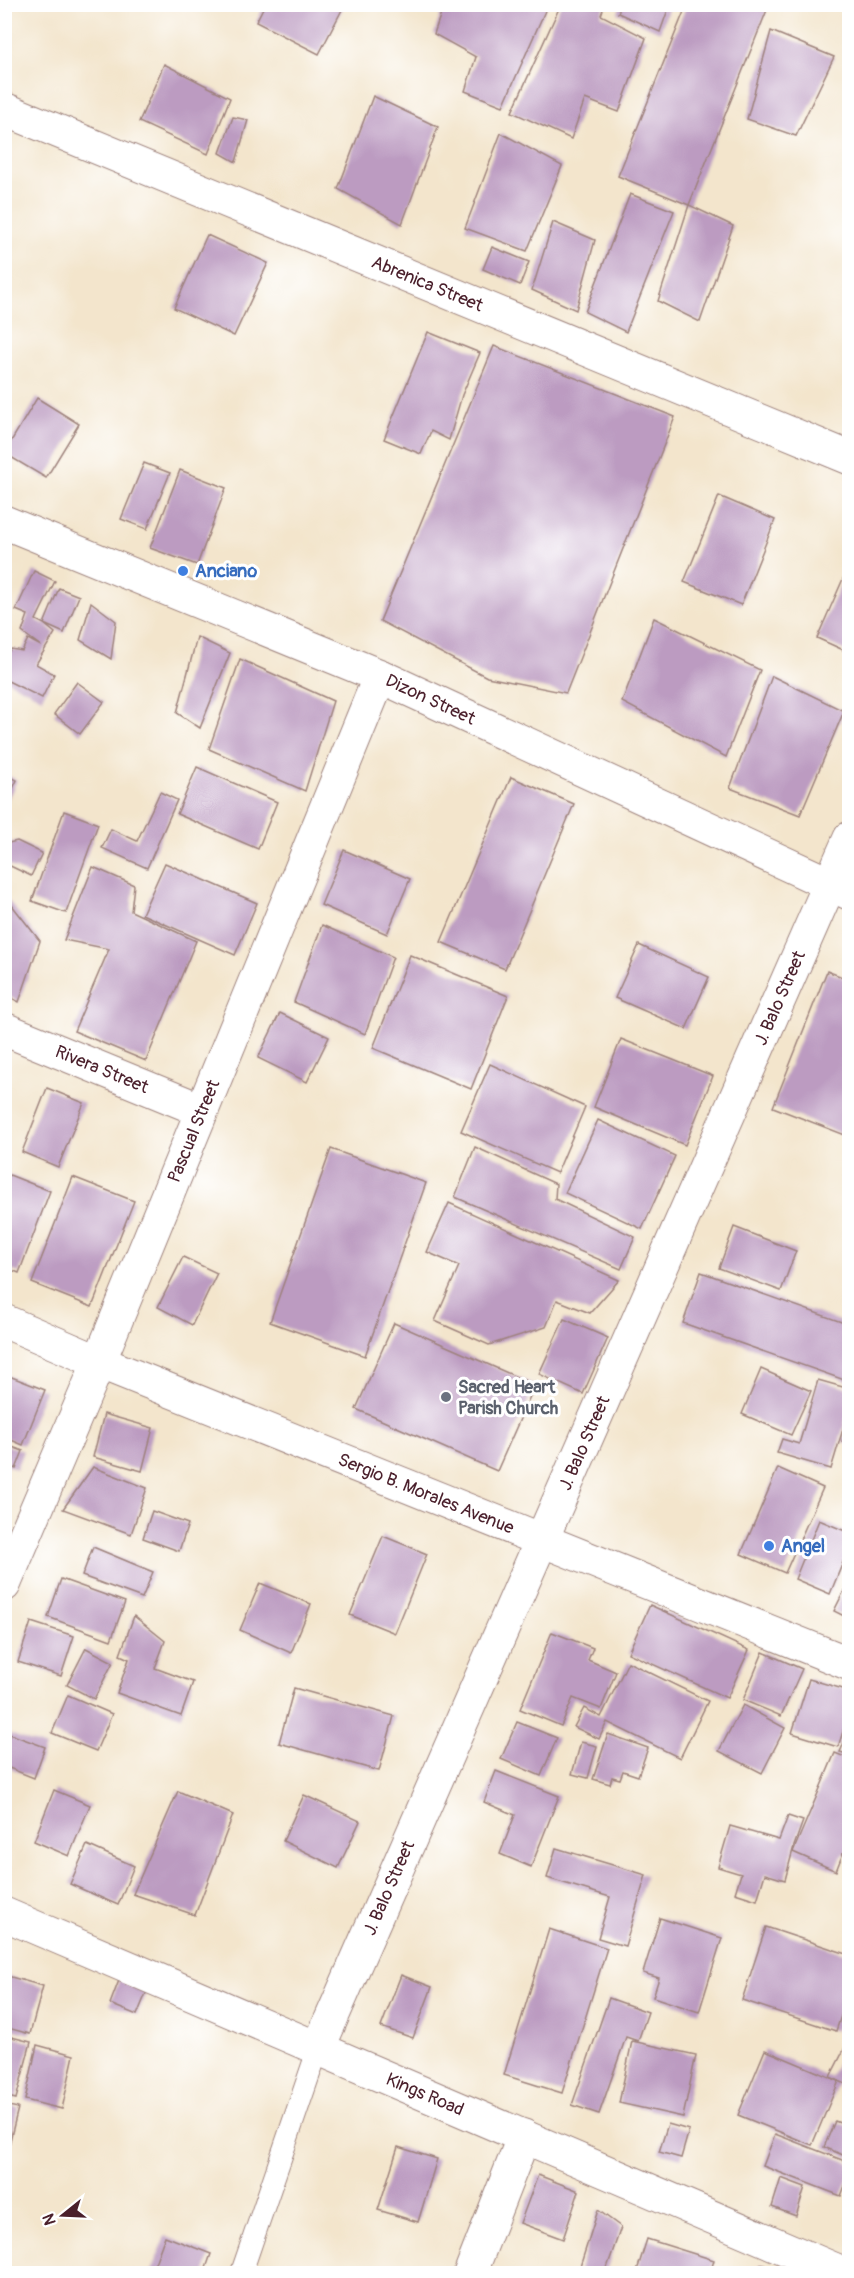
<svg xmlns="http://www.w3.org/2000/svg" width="854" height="2278" font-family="Pangolin,sans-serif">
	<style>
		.building { fill: #bc9bc1 }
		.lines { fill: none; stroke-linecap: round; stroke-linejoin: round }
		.service-casing { stroke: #9e827c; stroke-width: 23 }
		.minor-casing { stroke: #9e827c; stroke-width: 35 }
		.primary-casing { stroke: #9e827c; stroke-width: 35 }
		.service { stroke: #fff; stroke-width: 21 }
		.minor { stroke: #fff; stroke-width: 33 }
		.primary { stroke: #fff; stroke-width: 33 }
		.shop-dot { fill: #3f7fe0; stroke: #fff; stroke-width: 2 }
		.worship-dot { fill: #6b7280; stroke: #fff; stroke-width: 2 }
		.labels { text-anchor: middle; stroke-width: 6; stroke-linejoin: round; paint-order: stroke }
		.street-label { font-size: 18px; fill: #4a1f2b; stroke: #fff }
		.shop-label { font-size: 18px; font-weight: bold; fill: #366cbe; stroke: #fff; text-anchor: start }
		.worship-label { font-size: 18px; font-weight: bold; fill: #5b616d; stroke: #fff; text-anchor: start }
	</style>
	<rect width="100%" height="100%" fill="#fff"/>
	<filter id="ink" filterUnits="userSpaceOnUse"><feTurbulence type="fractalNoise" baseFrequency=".0167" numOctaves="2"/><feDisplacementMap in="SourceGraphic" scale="12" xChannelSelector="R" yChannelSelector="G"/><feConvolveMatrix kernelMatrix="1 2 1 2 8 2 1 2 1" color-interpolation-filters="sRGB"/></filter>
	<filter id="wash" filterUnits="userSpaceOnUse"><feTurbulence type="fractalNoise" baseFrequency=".008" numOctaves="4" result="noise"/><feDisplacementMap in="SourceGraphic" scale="24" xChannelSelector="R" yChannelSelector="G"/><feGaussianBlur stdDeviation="1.35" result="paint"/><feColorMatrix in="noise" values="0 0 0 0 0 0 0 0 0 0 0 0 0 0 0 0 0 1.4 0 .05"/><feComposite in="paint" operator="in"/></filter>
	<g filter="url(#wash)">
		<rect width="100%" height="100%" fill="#f3e5cc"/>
		<g id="blocks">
			<!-- building -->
			<g class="building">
				<path d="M265,4H345L319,54L256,22Z"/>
				<path d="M444,4H548L503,106L465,91L476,57L434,34Z"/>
				<path d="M561,4H605L601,15L646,38L619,112L585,99L571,139L512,112Z"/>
				<path d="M621,4H670L660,32L618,13Z"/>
				<path d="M687,4H754L767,10L689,205L733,226L700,322L658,301L689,205L618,176Z"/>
				<path d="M771,31L834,57L796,136L747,119Z"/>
				<path d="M164,64L230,98L208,154L139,122Z"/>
				<path d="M373,96L438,127L402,224L338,189Z"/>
				<path d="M233,117L248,120L236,162L220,153Z"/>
				<path d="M501,133L562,166L527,251L465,228Z"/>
				<path d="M630,194L674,211L626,332L585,312Z"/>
				<path d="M553,222L595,240L576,310L532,290Z"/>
				<path d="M207,235L268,263L234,336L174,308Z"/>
				<path d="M492,247L529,262L520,285L483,269Z"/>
				<path d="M428,332L480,353L462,395L449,440L431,431L421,454L384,439Z"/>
				<path d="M494,346L675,417L566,693L487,677L380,621Z"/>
				<path d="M37,398L79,424L46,478L4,453Z"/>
				<path d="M144,463L170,473L147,529L121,519Z"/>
				<path d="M180,470L226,488L197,565L150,548Z"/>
				<path d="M719,496L775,520L741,605L684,582Z"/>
				<path d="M850,563V653L817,638Z"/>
				<path d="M34,571L55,581L36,620L44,624L59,588L79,596L64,633L44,624L55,633L36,664L54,674L42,698L4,679L6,654L11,649L22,651L28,639L41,646L22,632L28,615L16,610Z"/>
				<path d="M91,602L116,621L111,659L80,640Z"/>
				<path d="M654,618L760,670L726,757L622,702Z"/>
				<path d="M197,637L230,653L200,728L177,713Z"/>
				<path d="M240,659L333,701L305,791L209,749Z"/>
				<path d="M772,676L844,711L800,815L730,788Z"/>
				<path d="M77,682L104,702L80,734L54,714Z"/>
				<path d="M197,767L277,802L258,849L177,814Z"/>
				<path d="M4,774L17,780L4,807Z"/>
				<path d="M511,777L574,804L505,969L441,942Z"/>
				<path d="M160,792L177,800L147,868L102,848L111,829L137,841Z"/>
				<path d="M64,811L98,824L66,913L32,901Z"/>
				<path d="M17,841L42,853L31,876L4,863V844Z"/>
				<path d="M344,850L410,879L387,934L321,905Z"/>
				<path d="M165,863L257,903L235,955L142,914Z"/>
				<path d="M93,867L134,885L131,911L196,941L146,1061L74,1031L109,949L64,940Z"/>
				<path d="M4,895L40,941L19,1002L4,994Z"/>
				<path d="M322,925L393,957L365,1034L294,1002Z"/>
				<path d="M639,945L709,977L686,1029L615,998Z"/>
				<path d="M410,955L508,996L471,1089L373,1048Z"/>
				<path d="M827,971L850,980V1137L773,1107Z"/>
				<path d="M280,1013L329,1037L307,1082L258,1058Z"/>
				<path d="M621,1039L713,1076L685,1145L594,1107Z"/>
				<path d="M490,1064L585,1107L557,1173L461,1131Z"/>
				<path d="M47,1088L84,1103L58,1167L22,1152Z"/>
				<path d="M598,1120L675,1156L642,1229L565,1193Z"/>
				<path d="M475,1147L556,1184L555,1199L635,1237L621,1269L455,1197Z"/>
				<path d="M331,1149L426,1183L365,1356L270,1322Z"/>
				<path d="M7,1174L50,1191L19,1273L4,1267V1181Z"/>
				<path d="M73,1177L134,1201L92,1307L32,1283Z"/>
				<path d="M449,1203L619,1280L590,1313L557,1300L546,1327L489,1345L435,1321L459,1266L427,1252Z"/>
				<path d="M734,1227L796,1251L781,1291L719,1268Z"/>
				<path d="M183,1257L217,1273L192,1325L158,1307Z"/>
				<path d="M701,1272L850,1325V1382L683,1323Z"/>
				<path d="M564,1319L608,1338L583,1394L539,1374Z"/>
				<path d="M394,1323L535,1385L497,1471L356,1409Z"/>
				<path d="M761,1369L811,1391L791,1435L742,1414Z"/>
				<path d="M4,1374L45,1390L23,1445L4,1437Z"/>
				<path d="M818,1380L850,1389V1406L831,1469L777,1453L782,1439L799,1444Z"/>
				<path d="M104,1414L153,1428L142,1471L93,1457Z"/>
				<path d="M850,1421V1445L842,1442Z"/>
				<path d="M4,1444L23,1451L16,1469L4,1464Z"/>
				<path d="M93,1467L147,1488L131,1534L63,1509Z"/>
				<path d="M778,1468L823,1488L785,1573L741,1554Z"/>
				<path d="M152,1511L188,1524L179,1551L143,1538Z"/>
				<path d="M819,1520L850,1533V1545L830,1594L795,1579Z"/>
				<path d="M383,1536L427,1554L395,1633L350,1615Z"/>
				<path d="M93,1547L153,1572L142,1598L82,1576Z"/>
				<path d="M61,1579L125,1602L111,1640L48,1617Z"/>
				<path d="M850,1579V1619L834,1611Z"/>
				<path d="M260,1583L311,1604L291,1653L240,1630Z"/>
				<path d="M650,1605L749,1650L727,1698L628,1653Z"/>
				<path d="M134,1616L165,1641L155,1668L193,1682L181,1716L117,1693L129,1659L120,1655Z"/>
				<path d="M31,1622L74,1636L61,1676L18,1662Z"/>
				<path d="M552,1632L593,1648L588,1660L616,1672L601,1709L573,1698L561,1726L520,1709Z"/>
				<path d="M86,1648L113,1662L94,1699L67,1685Z"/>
				<path d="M763,1652L802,1669L781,1716L743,1700Z"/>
				<path d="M628,1662L708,1701L680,1758L607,1722L599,1739L574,1727L584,1708L601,1717Z"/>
				<path d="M809,1679L850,1691V1710L838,1747L792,1733Z"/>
				<path d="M294,1688L394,1716L379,1771L279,1743Z"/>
				<path d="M68,1695L112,1714L96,1751L52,1733Z"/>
				<path d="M743,1705L785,1728L762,1773L719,1751Z"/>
				<path d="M517,1722L557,1738L541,1776L501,1759Z"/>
				<path d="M850,1729V1755L840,1752Z"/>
				<path d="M10,1734L45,1747L34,1778L4,1766V1749Z"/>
				<path d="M608,1734L648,1748L638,1776L623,1771L620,1779L612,1777L610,1784L593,1779Z"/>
				<path d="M581,1742L597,1746L588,1778L572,1774Z"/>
				<path d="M835,1753L850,1759V1856L843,1853L836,1871L793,1852Z"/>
				<path d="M496,1771L559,1796L531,1867L500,1854L515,1815L484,1802Z"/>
				<path d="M54,1790L90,1805L69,1856L34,1841Z"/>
				<path d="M178,1791L233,1815L195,1915L133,1894Z"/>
				<path d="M304,1795L360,1821L338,1868L283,1841Z"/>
				<path d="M788,1816L803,1821L794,1846L785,1880L765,1874L757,1900L735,1893L741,1874L718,1867L730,1826L779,1840Z"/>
				<path d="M87,1845L134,1866L118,1905L70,1884Z"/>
				<path d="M556,1848L646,1875L625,1946L598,1938L610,1897L547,1878Z"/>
				<path d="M660,1918L722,1938L699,2012L653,1997L659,1978L643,1973Z"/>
				<path d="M766,1927L850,1955V1989L836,2031L742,2000Z"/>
				<path d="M549,1929L607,1948L562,2093L504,2075Z"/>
				<path d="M4,1975L43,1986L30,2034L4,2027Z"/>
				<path d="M121,1975L149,1986L137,2015L110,2004Z"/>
				<path d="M401,1975L432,1987L413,2038L381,2027Z"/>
				<path d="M609,1998L648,2012L638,2041L626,2037L599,2114L572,2105Z"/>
				<path d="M4,2035L31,2042L16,2099L4,2096Z"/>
				<path d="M850,2038V2086L830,2077Z"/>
				<path d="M632,2041L696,2055L683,2117L619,2103Z"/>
				<path d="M37,2045L74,2055L62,2109L25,2100Z"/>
				<path d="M765,2050L839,2081L812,2145L738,2115Z"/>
				<path d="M4,2105L18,2108L7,2153L4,2151Z"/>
				<path d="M835,2121L850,2127V2158L824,2147Z"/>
				<path d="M668,2124L689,2130L681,2158L659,2152Z"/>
				<path d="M775,2134L850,2163V2173L841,2196L763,2166Z"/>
				<path d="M398,2147L437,2159L418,2222L378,2210Z"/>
				<path d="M538,2175L579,2191L563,2239L520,2223Z"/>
				<path d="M781,2178L805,2187L796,2216L772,2207Z"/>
				<path d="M598,2210L621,2227L605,2274H588L579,2270Z"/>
				<path d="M165,2236L211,2254L204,2274H151Z"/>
				<path d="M647,2239L714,2260L710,2274H636Z"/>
				<path d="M761,2264L784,2273V2274H757Z"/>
			</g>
		</g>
	</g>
	<g filter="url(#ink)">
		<use href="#blocks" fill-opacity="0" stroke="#9e827c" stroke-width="1.5"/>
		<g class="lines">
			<defs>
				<path id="service" d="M241,2274L318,2049"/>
				<g id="minor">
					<path id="s1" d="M4,109L850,458"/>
					<path id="s2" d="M4,522L380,676L849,893"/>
					<path id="s3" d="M4,1029L201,1110"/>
					<path id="s4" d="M4,1585L99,1362L380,676"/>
					<path id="s5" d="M4,1914L845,2274"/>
					<path id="s6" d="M318,2049L850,838"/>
					<path d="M470,2274L524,2136"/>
				</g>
				<g id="primary">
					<path id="s7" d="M4,1321L99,1362L850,1664"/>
				</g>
			</defs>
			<!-- service casing -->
			<use href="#service" class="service-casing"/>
			<!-- minor casing -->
			<use href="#minor" class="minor-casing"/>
			<!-- primary casing -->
			<use href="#primary" class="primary-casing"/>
			<!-- service -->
			<use href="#service" class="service"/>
			<!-- minor -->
			<use href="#minor" class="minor"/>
			<!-- primary -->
			<use href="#primary" class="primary"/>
		</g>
	</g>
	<!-- markers -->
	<g class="shop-dot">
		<circle cx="183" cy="571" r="6"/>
		<circle cx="769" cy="1546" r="6"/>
	</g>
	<circle class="worship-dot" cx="446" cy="1397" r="6"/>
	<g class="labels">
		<!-- street labels -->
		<g class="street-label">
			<text dy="6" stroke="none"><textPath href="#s1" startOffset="458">Abrenica Street</textPath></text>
			<text dy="6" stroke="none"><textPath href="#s2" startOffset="462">Dizon Street</textPath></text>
			<text dy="6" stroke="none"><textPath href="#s6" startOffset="1148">J. Balo Street</textPath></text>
			<text dy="6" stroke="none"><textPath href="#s3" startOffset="106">Rivera Street</textPath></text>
			<text dy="6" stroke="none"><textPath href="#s4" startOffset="492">Pascual Street</textPath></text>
			<text dy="6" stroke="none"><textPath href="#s6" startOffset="662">J. Balo Street</textPath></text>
			<text dy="6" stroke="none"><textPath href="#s7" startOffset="456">Sergio B. Morales Avenue</textPath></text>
			<text dy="6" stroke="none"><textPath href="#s6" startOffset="176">J. Balo Street</textPath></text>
			<text dy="6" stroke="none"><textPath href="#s5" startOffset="458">Kings Road</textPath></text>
		</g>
		<!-- shop labels -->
		<g class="shop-label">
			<text x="195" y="577">Anciano</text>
			<text x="781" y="1552">Angel</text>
		</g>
		<!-- worship labels -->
		<g class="worship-label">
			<text x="458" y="1393">Sacred Heart<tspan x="458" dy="21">Parish Church</tspan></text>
		</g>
	</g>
	<!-- margin -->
	<rect width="854" height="2278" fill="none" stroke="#fff" stroke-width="24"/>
	<!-- north arrow -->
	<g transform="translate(63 2215) rotate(252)" stroke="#ffffff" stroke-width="4.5" paint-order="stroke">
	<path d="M0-4.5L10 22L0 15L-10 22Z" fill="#4a1f2b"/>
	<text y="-9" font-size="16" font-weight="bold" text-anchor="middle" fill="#4a1f2b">N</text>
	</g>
</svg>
